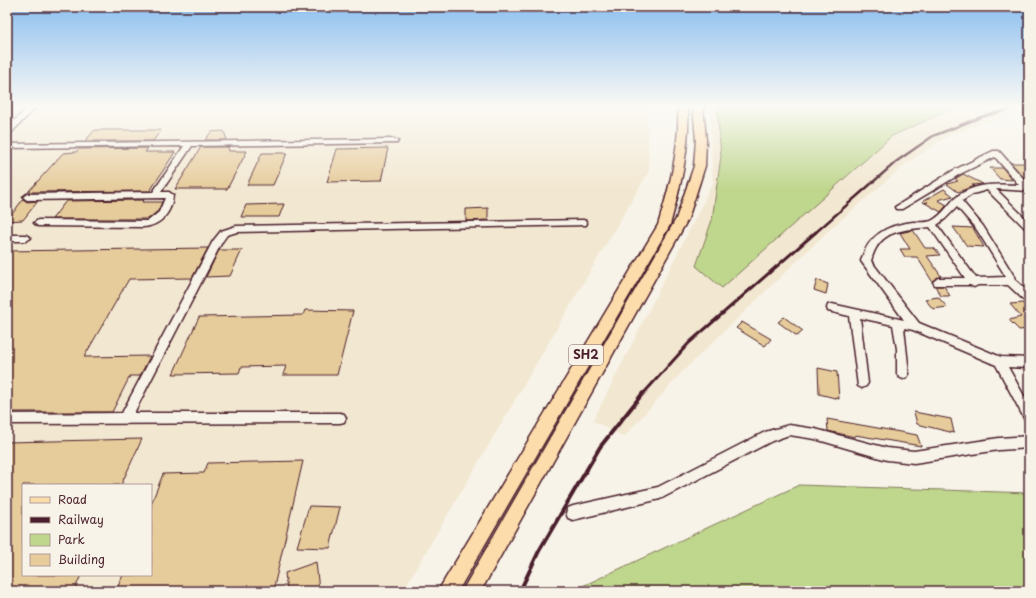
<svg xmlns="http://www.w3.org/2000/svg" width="1036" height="598" font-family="'Playpen Sans',sans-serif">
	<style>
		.built { fill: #f2e7d1; fill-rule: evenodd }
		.green { fill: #bfd68d; stroke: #847a5c }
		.building { fill: #e6cb9b; stroke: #4a1f2b }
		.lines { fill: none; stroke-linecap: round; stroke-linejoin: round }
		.minor-casing { stroke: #4a1f2b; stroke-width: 3 }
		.major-casing { stroke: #4a1f2b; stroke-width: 3 }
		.minor { fill: #f7f3e8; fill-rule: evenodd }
		.major { fill: #fddcac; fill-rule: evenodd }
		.rail-far2 { stroke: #4a1f2b; stroke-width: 2.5 }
		.rail-far1 { stroke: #4a1f2b; stroke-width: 3 }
		.rail { stroke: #4a1f2b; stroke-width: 4 }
		.labels { text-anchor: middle; stroke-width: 3; stroke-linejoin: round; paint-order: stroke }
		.shield { fill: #f7f3e8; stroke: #7e5f64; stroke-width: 1 }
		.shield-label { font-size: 12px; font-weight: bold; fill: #4a1f2b }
	</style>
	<rect width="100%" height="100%" fill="#f7f3e8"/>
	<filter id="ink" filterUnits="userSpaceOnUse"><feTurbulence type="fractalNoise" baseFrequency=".025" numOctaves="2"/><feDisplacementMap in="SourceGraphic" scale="8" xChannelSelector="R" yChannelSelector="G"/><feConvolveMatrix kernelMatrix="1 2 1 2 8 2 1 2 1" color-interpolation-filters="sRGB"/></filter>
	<g filter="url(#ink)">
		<!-- built -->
		<g class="built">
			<path d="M7,106H647L649,171L403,591H7ZM23,485H151V575H23Z"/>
			<path d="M709,106H1029V111L987,122L948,136L907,163L828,231L682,372L624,437L593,421L713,183Z"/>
		</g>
		<!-- green -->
		<g class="green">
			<path d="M717,106H964L954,108L892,136L722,288L696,266L712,220L721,156Z"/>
			<path d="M799,485L1029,493V591H572Z"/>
		</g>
		<!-- building -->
		<g class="building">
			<path d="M95,130H161L153,141H85Z"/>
			<path d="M224,131L227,140H205L211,132Z"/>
			<path d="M201,147H228L229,151H247L227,189H175Z"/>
			<path d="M148,148L145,152H175L150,191L28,192L63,153L76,152L79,149Z"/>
			<path d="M388,148L381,181L327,182L337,149Z"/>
			<path d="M262,153H287L273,185H247Z"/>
			<path d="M1011,163H1029V180H1026Z"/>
			<path d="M990,168H1003L1012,180L1000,179Z"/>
			<path d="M963,174L983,184L972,185L974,186L958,192L947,184L958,181L955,179Z"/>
			<path d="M944,189L953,196L938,200L947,205L941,212L925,203L928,202L924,203L923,201Z"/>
			<path d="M23,199L27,202L38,201L23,220L7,221Z"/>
			<path d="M144,200L142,202H162L158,211L148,219H52L66,201Z"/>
			<path d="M284,204L279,217H241L246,205Z"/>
			<path d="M488,208V220L466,221V209Z"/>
			<path d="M953,227L973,228L984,247L967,246Z"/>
			<path d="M913,230L925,248H934L940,255L927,256L941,276L932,281L917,257H905L900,249H910L900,233Z"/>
			<path d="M208,248L192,278L129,279L84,357L150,356L140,376H130L112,412H7V251Z"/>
			<path d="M219,250H242L230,276L206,277Z"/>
			<path d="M817,280L828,284L826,294L814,290Z"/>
			<path d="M935,286H944L950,296H941Z"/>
			<path d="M938,297L947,307L933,309L925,299Z"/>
			<path d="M1023,303L1029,310V329L1019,330L1009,320L1021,317L1010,304Z"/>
			<path d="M305,310L353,311L337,375H283L286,366L241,367L239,373L173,374L199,317L303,315Z"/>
			<path d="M784,317L803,331L797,336L778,322Z"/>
			<path d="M742,322L771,339L765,346L736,328Z"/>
			<path d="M818,368L837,372L839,399L819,394Z"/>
			<path d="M914,412L951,419L954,433L917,424Z"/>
			<path d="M827,419L917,435L921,446L855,435V437L828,431Z"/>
			<path d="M142,439L121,485H23V575H81L74,591H7V442Z"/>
			<path d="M303,461L273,591H116L123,575H151V504L163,474L204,473L208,463Z"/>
			<path d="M309,506L340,507L330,548L297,547Z"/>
			<path d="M316,562L319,590L287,591L285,573Z"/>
		</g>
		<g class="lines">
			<defs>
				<g id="minor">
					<path d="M29,106H37L10,134H7V128Z"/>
					<path d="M394,139L398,141L397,143L192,146L161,192H169L173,195C172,212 161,226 143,227L38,226L34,223L38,220L148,221L159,212L165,198L27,200L23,197L27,194L153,192L184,146L7,148V144Z"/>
					<path d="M993,151H999L1029,185V191L996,189L1029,222V230L1026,229L987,190L973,194L962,201L983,226L1014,276L1015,280L1029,292V302L1025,301L1008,285H978L974,287L970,285H935L933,282L938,278H965L930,227C903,230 879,229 871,261L919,323L1001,357L1029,358V368L1008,367L1029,405V421L1025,420L996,365L913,330L904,328L909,374L907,377L903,379L899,377L897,374V349L893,325L860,318L868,383L866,386L862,388L858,386L849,316L828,311L827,308L828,305L832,304L904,320L861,261C868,235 887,225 913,222C919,222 926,223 931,221C940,217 947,207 953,200C971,182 996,184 1019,185L995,157L960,174L902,209H896L895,207L954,170ZM957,207L977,230L1006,277L976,278L937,225L945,219Z"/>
					<path d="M583,220L586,221L587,223L586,225L237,232L227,235L222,242L134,413H340L344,414L346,418L344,422L340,423L7,424V414L122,413L213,241L221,231L236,226Z"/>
					<path d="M7,235H26L31,238L26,241H7Z"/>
					<path d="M789,425L815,429L887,448L914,451L999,438L1029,436V448L999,450L914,463L887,460L815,439L789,435L772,441L660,499L573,520L568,518L566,513L568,508L573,506L658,487L765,432Z"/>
				</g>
				<g id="major">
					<path d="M678,106H688C690,147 681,185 670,225L458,591H438L658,225C670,186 680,148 678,106Z"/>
					<path d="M693,106H703L706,140L705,166L688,219L481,591H462L676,219L694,166L696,140Z"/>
				</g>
			</defs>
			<!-- minor casing -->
			<use href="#minor" class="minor-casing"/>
			<!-- major casing -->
			<use href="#major" class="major-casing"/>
			<!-- minor -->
			<use href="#minor" class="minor"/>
			<!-- major -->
			<use href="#major" class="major"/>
			<!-- rail-far2 -->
			<path class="rail-far2" d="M815,233L897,161L933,136L981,117L1023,106"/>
			<!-- rail-far1 -->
			<path class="rail-far1" d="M643,394L689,343L816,232"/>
			<!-- rail -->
			<path class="rail" d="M520,591L539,551L600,447L643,393"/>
		</g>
	</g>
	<!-- sky -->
	<linearGradient id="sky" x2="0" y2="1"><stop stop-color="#8bbeef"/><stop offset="0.56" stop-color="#fbfaf5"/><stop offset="1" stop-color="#fbfaf5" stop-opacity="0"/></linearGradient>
	<rect width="1036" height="190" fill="url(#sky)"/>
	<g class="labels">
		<!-- shield labels -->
		<rect class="shield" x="569" y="345" width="34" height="20" rx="3"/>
		<g class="shield-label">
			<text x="586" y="359">SH2</text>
		</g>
	</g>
	<!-- margin -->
	<rect width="1036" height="598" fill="none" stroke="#f7f3e8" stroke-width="24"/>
	<rect x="12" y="12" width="1012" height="574" fill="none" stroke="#4a1f2b" stroke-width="1.5" filter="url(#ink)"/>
	<!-- legend -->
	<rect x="22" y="484" width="130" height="92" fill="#f7f3e8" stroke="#b29e9c"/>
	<rect x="30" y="497" width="20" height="6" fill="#fddcac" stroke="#b29e9c"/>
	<text x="58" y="504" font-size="12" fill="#4a1f2b">Road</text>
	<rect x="30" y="517" width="20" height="6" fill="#4a1f2b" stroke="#b29e9c"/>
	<text x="58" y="524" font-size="12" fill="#4a1f2b">Railway</text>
	<rect x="30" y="534" width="20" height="12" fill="#bfd68d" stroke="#b29e9c"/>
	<text x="58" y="544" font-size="12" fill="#4a1f2b">Park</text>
	<rect x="30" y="554" width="20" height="12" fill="#e6cb9b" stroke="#b29e9c"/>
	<text x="58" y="564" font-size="12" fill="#4a1f2b">Building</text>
</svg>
